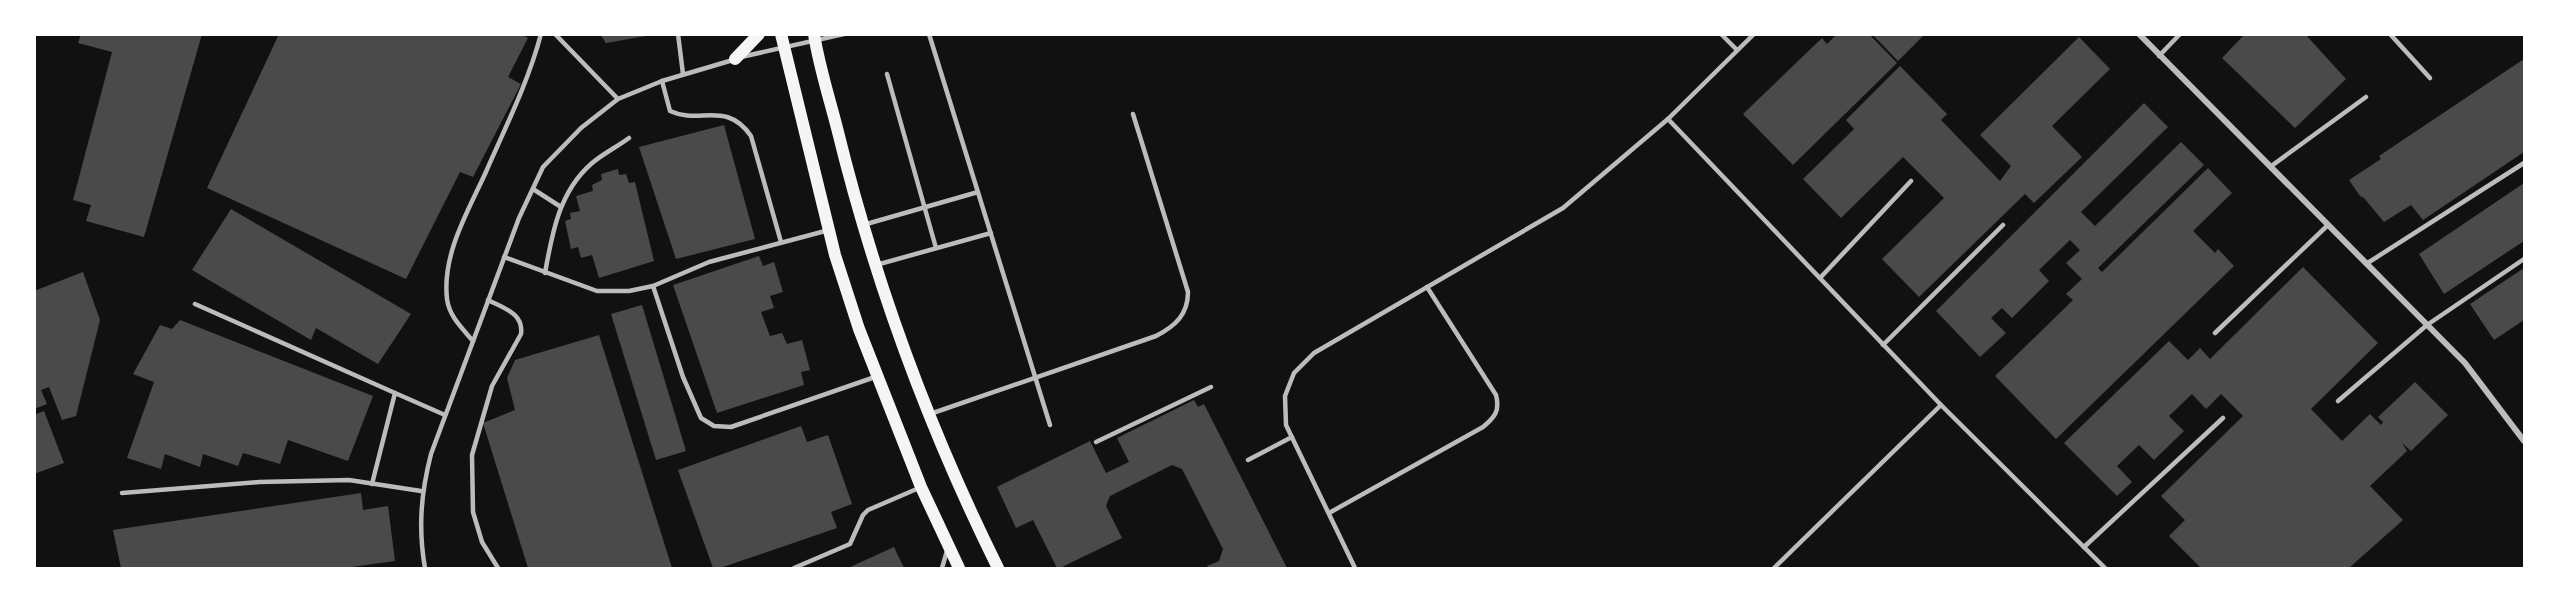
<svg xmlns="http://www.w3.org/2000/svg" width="2559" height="603" font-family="'Roboto Condensed',sans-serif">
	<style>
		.building { fill: #4a4a4a }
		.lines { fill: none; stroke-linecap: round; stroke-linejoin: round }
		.service { stroke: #bcbcbc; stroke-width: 4.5 }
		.minor { stroke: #bcbcbc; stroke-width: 6 }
		.secondary { stroke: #f5f5f5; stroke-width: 12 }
	</style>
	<rect width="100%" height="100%" fill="#111"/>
	<!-- building -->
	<g class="building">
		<path d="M81,34H202L144,237L86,221L91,205L73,200L112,52L78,43Z"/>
		<path d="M279,34H520L528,38L508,77L521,84L473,177L460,172L406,279L207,188Z"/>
		<path d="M600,34H646V36L606,43Z"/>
		<path d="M1837,34H1869L1897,63L1793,165L1743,114L1822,38L1827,44Z"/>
		<path d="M1872,34H1925L1898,61Z"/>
		<path d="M2245,34H2305L2346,79L2295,128L2222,58Z"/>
		<path d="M2079,37L2110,69L2052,126L2082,157L2034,203L2025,194L1919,297L1882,259L1944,198L1903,157L1841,218L1803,179L1854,129L1846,120L1900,66L1947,114L1941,120L2000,181L2011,166L1980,135Z"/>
		<path d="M2524,59V152L2423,220L2411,205L2384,222L2364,198L2360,196L2349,180L2381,159L2379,156Z"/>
		<path d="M2144,103L2168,127L2081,212L2095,226L2181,142L2204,165L2098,268L2102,272L2208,168L2232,193L2193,231L2215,253L2218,249L2234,266L2056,439L1995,376L2073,300L2066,294L2082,279L2066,263L2080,250L2070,240L2039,270L2049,281L2012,318L2002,308L1991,318L2006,333L1980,357L1936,311Z"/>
		<path d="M724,125L755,239L676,259L639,147Z"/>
		<path d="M618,169L619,175L626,174L629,183L635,182L654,261L599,278L592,255L581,258L578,247L571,249L565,221L571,219L570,213L580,211L576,196L593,191L592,185L602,180L601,174Z"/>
		<path d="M2524,183V241L2444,294L2419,254Z"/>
		<path d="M231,209L411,314L378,364L316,328L311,340L192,270Z"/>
		<path d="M759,256L763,266L774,262L783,292L770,296L774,308L761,312L770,336L782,333L787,344L802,340L810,370L801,372L804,385L717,413L673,285Z"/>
		<path d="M2303,267L2378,343L2311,409L2342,441L2370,414L2381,425L2383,422L2378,417L2415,382L2448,415L2411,451L2402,443L2407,451L2370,486L2403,520L2349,568H2201L2169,536L2185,520L2161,496L2243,416L2221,394L2206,409L2192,394L2169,416L2184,431L2154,460L2139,445L2117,466L2132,482L2117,496L2064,443L2169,341L2188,360L2200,348L2210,359Z"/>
		<path d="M2524,268V320L2494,340L2470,304Z"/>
		<path d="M83,272L100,320L76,416L62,420L49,387L41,390L47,404L34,409V291Z"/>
		<path d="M642,305L686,451L656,460L611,314Z"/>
		<path d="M180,320L373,396L348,461L288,440L280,464L243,453L238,466L203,454L200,467L165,454L161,469L127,458L154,382L133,374L160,325L172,329Z"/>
		<path d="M599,335L672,568H528L483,423L515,410L507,378L515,360Z"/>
		<path d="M1194,400L1198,407L1204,404L1287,568H1208L1207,566L1219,561L1223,549L1182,469L1172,465L1110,496L1106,506L1122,538L1060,568H1057L1033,520L1016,528L997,487L1090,441L1106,473L1129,462L1117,438Z"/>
		<path d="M44,411L64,463L34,474V415Z"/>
		<path d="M801,426L807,442L828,435L852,504L831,512L837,528L720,568H713L678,470Z"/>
		<path d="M361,493L363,510L388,506L395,561L344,568H121L113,530Z"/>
		<path d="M894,547L904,568H848Z"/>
	</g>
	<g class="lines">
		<!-- service -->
		<g class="service">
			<path d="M555,34L618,99"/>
			<path d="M678,34L683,74"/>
			<path d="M929,34L1050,425"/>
			<path d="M1721,34L1737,50"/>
			<path d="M2390,34L2430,78"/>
			<path d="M2159,56L2180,34"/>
			<path d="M741,57L844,34"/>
			<path d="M887,74L936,248"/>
			<path d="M662,81L670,111C700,125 726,100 751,136L781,242"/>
			<path d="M1668,119L1941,405L2105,568"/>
			<path d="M2270,167L2366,97"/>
			<path d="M533,189L561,207"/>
			<path d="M863,225L978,192"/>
			<path d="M829,230L709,262L653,286L683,377L701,418L714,426L731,427L875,377"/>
			<path d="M504,257L597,291H629L653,286"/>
			<path d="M2366,264L2524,163"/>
			<path d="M876,265L991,233"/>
			<path d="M545,273C552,234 559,192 591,164C602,154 617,147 629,138"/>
			<path d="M1820,278L1911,181"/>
			<path d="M488,300C503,308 524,313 521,334L492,386L472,455L473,512L482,542L498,568"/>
			<path d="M195,304L395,393L372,484"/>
			<path d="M2215,333L2328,225"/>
			<path d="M473,341C462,328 449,316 447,299C442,255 467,213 485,174C505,128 528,83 541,34"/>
			<path d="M1883,345L2003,225"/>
			<path d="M395,393L445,415"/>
			<path d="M2338,401L2427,325L2524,259"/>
			<path d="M930,414L1156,336C1175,326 1188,315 1188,292L1133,114"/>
			<path d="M1096,442L1211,387"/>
			<path d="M1248,460L1292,437"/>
			<path d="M122,493L259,482L349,480L421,491"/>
			<path d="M1329,513L1483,427C1495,417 1500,411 1496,395L1427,287"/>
			<path d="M2084,547L2223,418"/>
			<path d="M425,568C418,528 421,493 431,454L519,218L543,167L581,128L618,99L662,81L733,60"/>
			<path d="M794,568L850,544L863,515L868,510L919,488"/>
			<path d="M942,568L947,551"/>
			<path d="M1355,568L1286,425L1285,396L1294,373L1314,353L1563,208L1668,119L1754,34"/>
			<path d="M1774,568L1941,405"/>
		</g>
		<!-- minor -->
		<path class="minor" d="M2139,34L2465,363L2524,441"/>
		<!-- secondary -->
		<g class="secondary">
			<path d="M781,34L835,255L859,329L921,487L959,568"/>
			<path d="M814,34C819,66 829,97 837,128C874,279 929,429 998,568"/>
			<path d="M735,59L759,34"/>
		</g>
	</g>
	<!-- border -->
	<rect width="2559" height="603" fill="none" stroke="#ffffff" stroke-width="72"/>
</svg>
